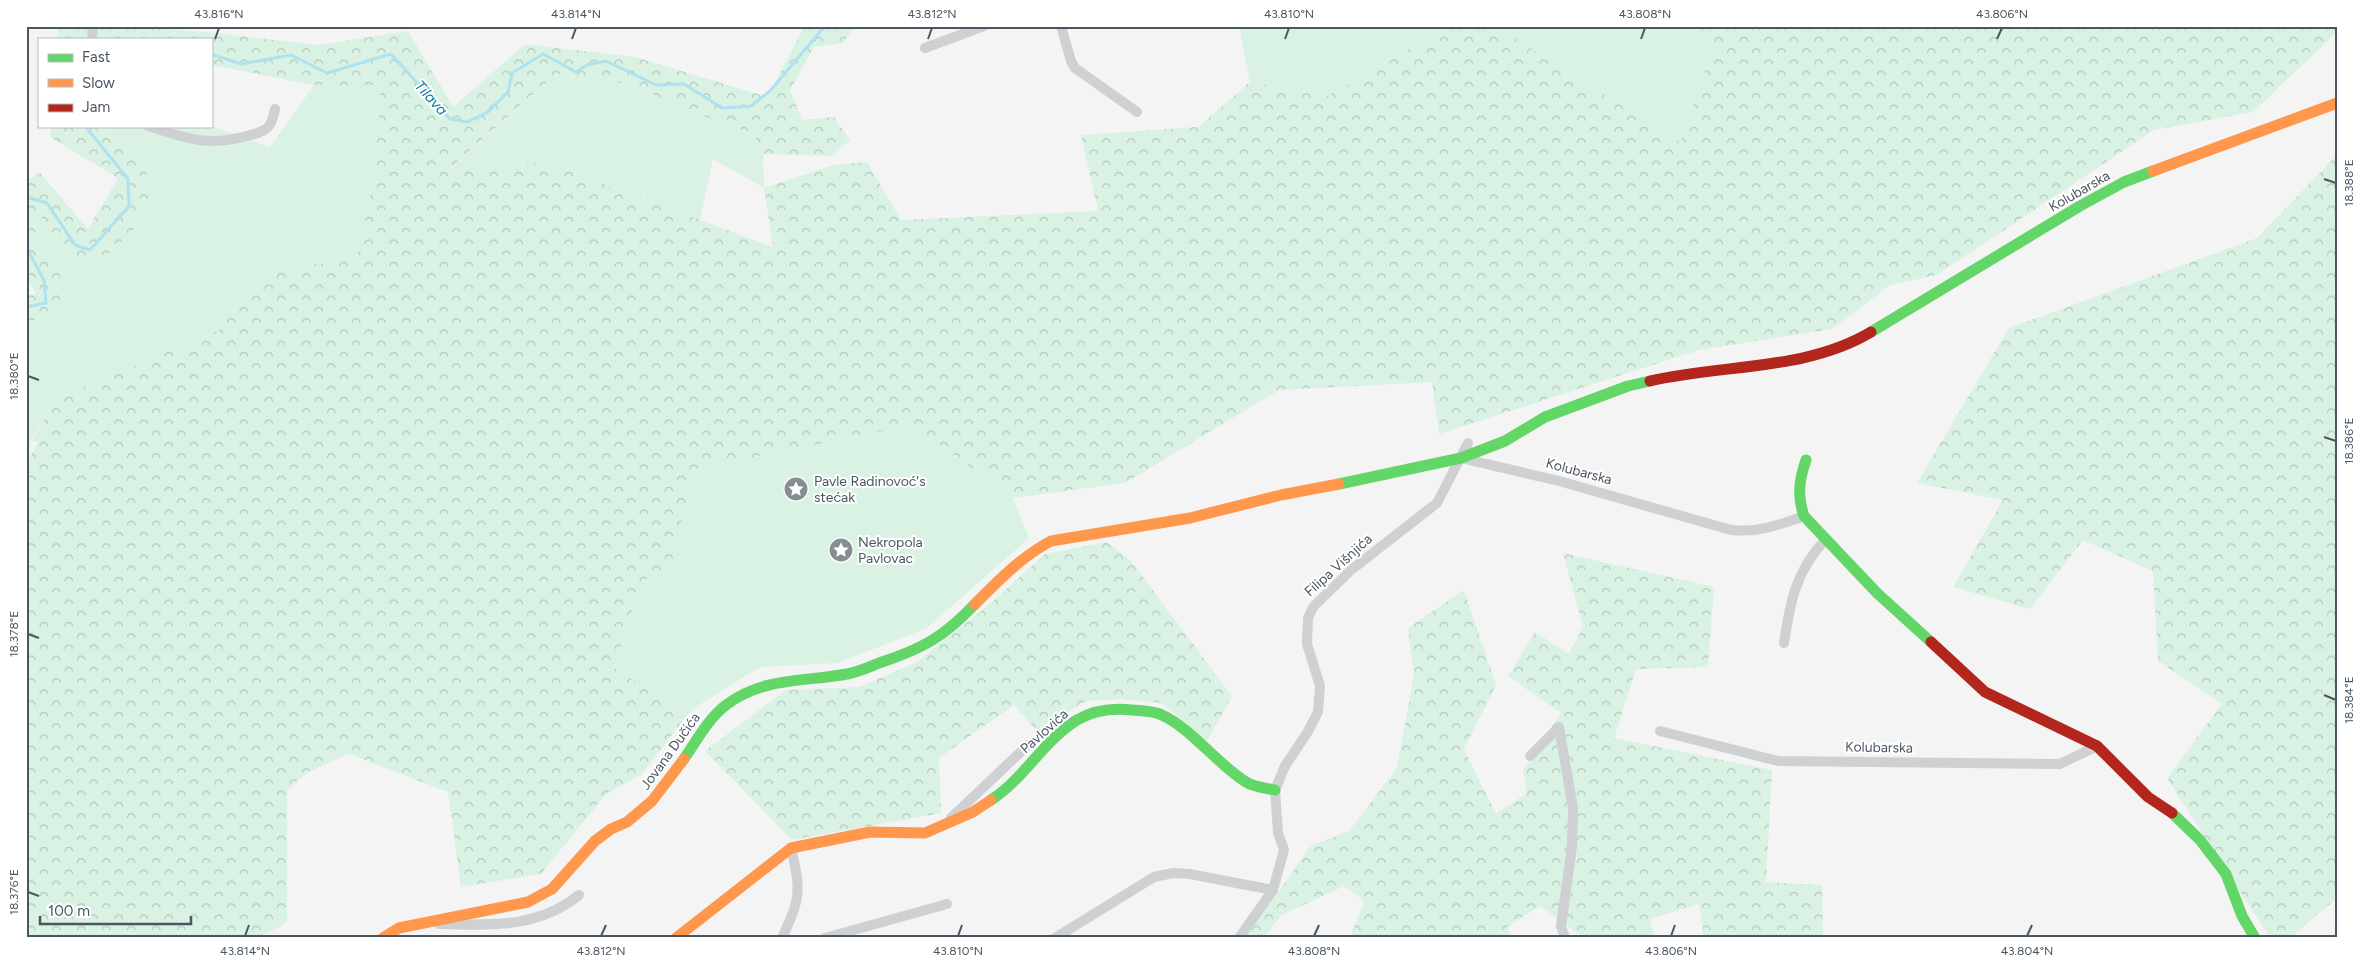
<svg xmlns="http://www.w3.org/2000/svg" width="2363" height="964" font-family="Figtree,sans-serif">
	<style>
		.green { fill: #d9f2e3 }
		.forest { fill: url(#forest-crowns) }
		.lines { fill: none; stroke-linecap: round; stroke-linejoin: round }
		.stream { stroke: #aee2f0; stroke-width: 3 }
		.street { stroke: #ced0d2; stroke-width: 10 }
		.fast { stroke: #63d668; stroke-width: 11 }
		.slow { stroke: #ff974d; stroke-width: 11 }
		.jam { stroke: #b3261e; stroke-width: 11 }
		.ticks { fill: none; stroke: #4a5661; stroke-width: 2 }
		.labels { text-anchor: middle; stroke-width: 4; stroke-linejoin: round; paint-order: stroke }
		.street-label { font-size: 14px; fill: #4a5661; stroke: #fff }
		.poi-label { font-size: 14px; fill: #4a5661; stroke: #fff; text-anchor: start }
		.water-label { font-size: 15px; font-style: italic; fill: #0c7c9b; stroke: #fff }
		.neatline { fill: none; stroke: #4a5661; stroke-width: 2 }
		.ticks-label { font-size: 12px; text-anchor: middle; fill: #4a5661 }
	</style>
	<defs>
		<pattern id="forest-crowns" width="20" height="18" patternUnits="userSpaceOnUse" patternTransform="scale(1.25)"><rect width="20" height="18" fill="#d9f2e3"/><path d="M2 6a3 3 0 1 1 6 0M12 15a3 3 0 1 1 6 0" fill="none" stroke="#b2c7bb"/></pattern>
	</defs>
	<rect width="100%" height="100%" fill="#f4f4f4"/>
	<!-- green -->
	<g class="green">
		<path d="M1239,26H1449L1326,97L1250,82Z"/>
		<path d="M1495,26H1675L1714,42L1681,144Z"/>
		<path d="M556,74L628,84L711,119L754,134L763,154L764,188L713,159L700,220L547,163L449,170Z"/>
		<path d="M381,84L374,176L357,261L267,269L218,331L57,398L26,448V324L50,314L49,265L29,216L36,210L68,253L99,263L141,159L98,130V126H210L270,147L314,85Z"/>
		<path d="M913,425L1013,498L1029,538L927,628L838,663L760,667L699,705L687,715L614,669L642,580L669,573L695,469Z"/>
	</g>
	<!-- forest -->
	<g class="forest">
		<path d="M58,26H120L207,32L319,45L408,31L453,107L525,44L635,57L767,97L805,26H855L843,43L814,47L790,90L802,120L834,117L850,140L831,156L763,154L754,134L711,119L628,84L556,74L449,169L547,163L773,247L764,188L833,165L867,162L901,220L1098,211L1081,135L1198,127L1250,82L1326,97L1449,26H1495L1681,143L1714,42L1675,26H2337V32L2253,112L2154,130L1937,275L1890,285L1832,329L1699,350L1439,434L1432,382L1279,390L1125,483L1013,498L913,425L695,469L669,573L642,580L614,668L687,715L642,774L606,794L541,874L461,887L448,792L349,754L308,772L287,790V922L257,938H26V464L39,441L31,442L57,398L218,331L267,269L357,260L374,176L381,85H314L211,65V39H57Z"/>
		<path d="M51,126H98V130L141,159L152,189L136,227L99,263L68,253L37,211L29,216L49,265L67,278C59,309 55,313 26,324V295L36,294L26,275V182L39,172L88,229L118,178L50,137Z"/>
		<path d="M2337,155V898L2290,938H2270L2167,778L2222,704L2158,661L2153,571L2083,540L2030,609L1953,587L2003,500L1917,483L2009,328L2257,238Z"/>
		<path d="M1107,542L1131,561L1232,696L1207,741L1162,703L1123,699L1086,701L1062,716L1042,736L1014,705L939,758L941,813L792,840L705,751L786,690L859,687L917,662L990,604L1045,554Z"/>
		<path d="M1563,553L1714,587L1708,667L1636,669L1614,738L1772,770L1766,882L1822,885L1823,938H1704L1699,904L1650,919L1654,938H1585L1540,906L1507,927L1511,938H1350L1364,901L1344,886L1282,915L1263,938H1245L1311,846L1349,831L1397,768L1414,675L1408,628L1464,590L1496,685L1464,749L1496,814L1527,793L1523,771L1561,713L1508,676L1535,632L1569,654L1583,627Z"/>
	</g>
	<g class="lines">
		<!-- stream -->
		<g class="stream">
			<path d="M211,54L241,64L291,55L327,73L391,54L450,119L467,122L488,112L508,92L512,73L543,54L576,72L587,65L606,61L656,85L684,84L722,108L751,106L770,91L825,26"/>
			<path d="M26,197L47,203L75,245L90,250L129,206L128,179L85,126"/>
			<path d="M26,247L44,280L46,303L26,307"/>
		</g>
		<!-- street -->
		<g class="street">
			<path d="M1061,26L1071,61L1075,68L1137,112"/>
			<path d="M92,39L93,26"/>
			<path d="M925,48L984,26"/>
			<path d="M148,126C186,138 207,147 247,136C266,131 271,130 275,109"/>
			<path d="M1461,458L1559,481L1731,530C1757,533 1779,525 1804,516"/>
			<path d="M1784,643C1790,602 1796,570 1826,539"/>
			<path d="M1660,731L1778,761L2060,764L2097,746"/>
			<path d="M1530,756L1559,727L1573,808L1572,846L1561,926L1565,938"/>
			<path d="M951,818L1028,745"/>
			<path d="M439,924C489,925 537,929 579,895"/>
			<path d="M782,938C801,897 801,891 791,848"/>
			<path d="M825,938L947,904"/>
			<path d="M1055,938L1154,877L1173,873L1190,874L1273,890"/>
			<path d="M1239,938L1273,890L1284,850L1278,833L1275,790L1285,766L1307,733L1318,712L1320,686L1307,644L1308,618L1313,607L1351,570L1437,503L1468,443"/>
		</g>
		<!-- fast -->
		<g class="fast">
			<path d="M1871,332L2080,206L2124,182L2153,171"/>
			<path d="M1806,460C1799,480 1797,496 1804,516L1877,593L1931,642"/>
			<path d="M1339,484L1461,458L1505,441L1545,417L1628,386L1650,381"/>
			<path d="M684,759C697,740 708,719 726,705C763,677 804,682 847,674C858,672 869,667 879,663C922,649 944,637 975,604"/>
			<path d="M991,800C1024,779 1043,741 1077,720C1094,710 1114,708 1132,710C1142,711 1154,711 1162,715C1192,729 1217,764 1246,782C1253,787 1266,788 1275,790"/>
			<path d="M2172,813L2200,840L2226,874L2242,916L2255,938"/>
		</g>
		<!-- slow -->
		<g class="slow">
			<path d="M2153,171L2337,103"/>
			<path d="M975,604C999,580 1021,557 1051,541L1190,518L1281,495L1339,484"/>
			<path d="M383,938L399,928L528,902L552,889L595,841L611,829L627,822L652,801L684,759"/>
			<path d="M676,938L791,848L870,832L925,833L973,812L991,800"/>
		</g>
		<!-- jam -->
		<g class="jam">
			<path d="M1650,381C1723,364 1806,371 1871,332"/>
			<path d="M1931,642L1985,692L2097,746L2148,797L2172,813"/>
		</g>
	</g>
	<!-- ticks -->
	<path class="ticks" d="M215,39L219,28M572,39L576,28M928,39L932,28M1285,39L1289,28M1641,39L1645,28M1997,39L2002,28M2324,179L2336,183M28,376L39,380M2324,437L2336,441M28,634L39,638M2324,695L2336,700M28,892L39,896M245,936L249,925M601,936L606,925M958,936L962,925M1314,936L1319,925M1671,936L1675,925M2027,936L2032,925"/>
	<!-- icons -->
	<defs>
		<symbol id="sight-disc" viewBox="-11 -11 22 22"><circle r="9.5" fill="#868d94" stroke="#fff"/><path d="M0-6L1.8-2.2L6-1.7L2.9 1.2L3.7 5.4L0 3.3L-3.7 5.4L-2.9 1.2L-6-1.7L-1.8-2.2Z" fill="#fff"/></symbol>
	</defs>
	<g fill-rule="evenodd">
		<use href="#sight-disc" x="782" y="475" width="28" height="28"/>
		<use href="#sight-disc" x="827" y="536" width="28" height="28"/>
	</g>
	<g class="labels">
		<!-- street labels -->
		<g class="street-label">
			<text transform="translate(2079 191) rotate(-30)" y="5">Kolubarska</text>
			<text transform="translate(1579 471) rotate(15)" y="5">Kolubarska</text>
			<text transform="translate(1338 565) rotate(-42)" y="5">Filipa Višnjića</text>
			<text transform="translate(1044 731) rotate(-42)" y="5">Pavlovića</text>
			<text transform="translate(1879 747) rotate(1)" y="5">Kolubarska</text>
			<text transform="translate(670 751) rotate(-54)" y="5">Jovana Dučića</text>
		</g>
		<!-- poi labels -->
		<g class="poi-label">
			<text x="814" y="486">Pavle Radinovoć's<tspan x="814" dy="16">stećak</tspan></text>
			<text x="858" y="547">Nekropola<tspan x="858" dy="16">Pavlovac</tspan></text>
		</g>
		<!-- water labels -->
		<g class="water-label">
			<text transform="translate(431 98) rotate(48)" y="5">Tilava</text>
		</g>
	</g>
	<!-- border -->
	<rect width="2363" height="964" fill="none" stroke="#ffffff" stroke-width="55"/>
	<!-- legend -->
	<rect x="38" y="38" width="175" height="90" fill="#ffffff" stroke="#b7bbc0"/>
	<rect x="48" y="54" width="25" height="8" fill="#63d668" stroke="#b7bbc0"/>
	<text x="82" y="62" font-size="15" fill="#4a5661">Fast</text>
	<rect x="48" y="79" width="25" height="8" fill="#ff974d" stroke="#b7bbc0"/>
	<text x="82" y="88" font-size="15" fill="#4a5661">Slow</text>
	<rect x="48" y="104" width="25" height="8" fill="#b3261e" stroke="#b7bbc0"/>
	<text x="82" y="112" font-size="15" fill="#4a5661">Jam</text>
	<!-- scale -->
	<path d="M40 916v8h151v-8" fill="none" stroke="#4a5661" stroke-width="2.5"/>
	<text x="48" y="916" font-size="15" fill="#4a5661" stroke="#ffffff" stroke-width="4" paint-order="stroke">100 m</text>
	<rect x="28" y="28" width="2308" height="908" class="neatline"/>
	<g class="ticks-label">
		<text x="219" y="18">43.816°N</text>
		<text x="576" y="18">43.814°N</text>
		<text x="932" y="18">43.812°N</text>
		<text x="1289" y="18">43.810°N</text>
		<text x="1645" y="18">43.808°N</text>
		<text x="2002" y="18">43.806°N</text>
		<text transform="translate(2349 183) rotate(-90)" y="4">18.388°E</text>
		<text transform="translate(14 376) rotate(-90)" y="4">18.380°E</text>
		<text transform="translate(2349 441) rotate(-90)" y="4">18.386°E</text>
		<text transform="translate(14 634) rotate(-90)" y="4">18.378°E</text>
		<text transform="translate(2349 700) rotate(-90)" y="4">18.384°E</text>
		<text transform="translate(14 892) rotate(-90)" y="4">18.376°E</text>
		<text x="245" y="955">43.814°N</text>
		<text x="601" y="955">43.812°N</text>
		<text x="958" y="955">43.810°N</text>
		<text x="1314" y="955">43.808°N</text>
		<text x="1671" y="955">43.806°N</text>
		<text x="2027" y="955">43.804°N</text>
	</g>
</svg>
